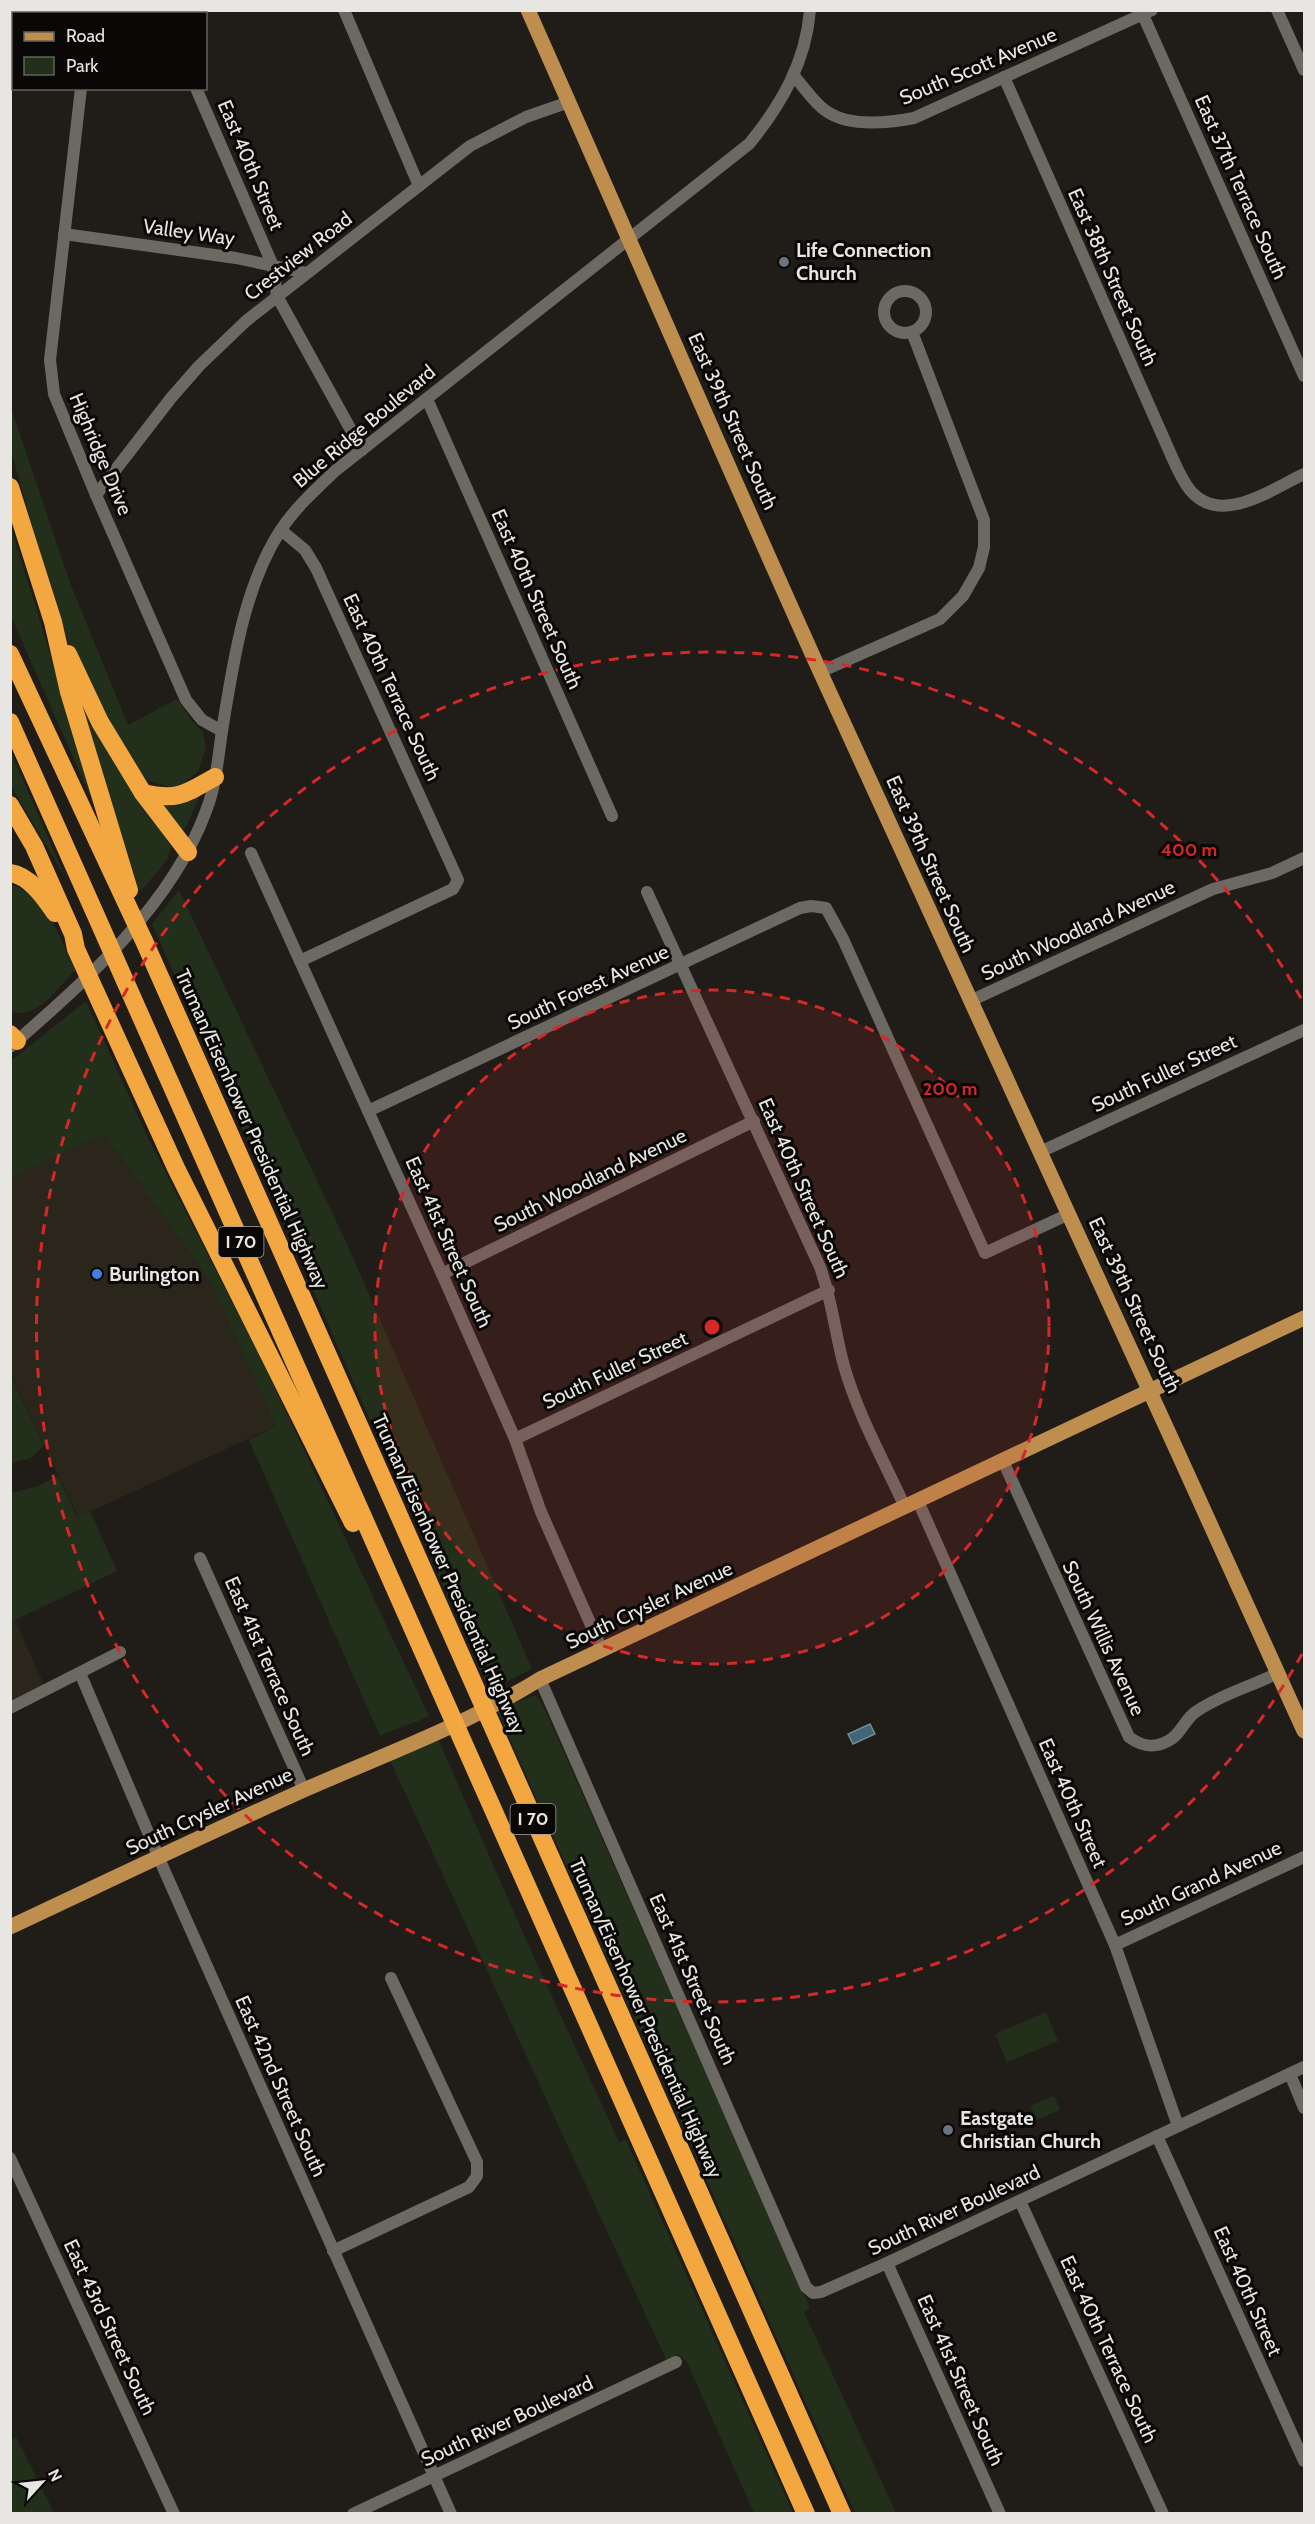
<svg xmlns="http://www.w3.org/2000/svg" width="1315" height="2524" font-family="Cabin,sans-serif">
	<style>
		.built { fill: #2b261b }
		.green { fill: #22301b }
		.water { fill: #416678; stroke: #738c98; stroke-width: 1.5 }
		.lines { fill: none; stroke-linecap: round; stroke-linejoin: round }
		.minor { stroke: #6c6963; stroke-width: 12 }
		.major { stroke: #bd8e4e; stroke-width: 15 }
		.highway { stroke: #f3a740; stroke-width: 18 }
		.ring { fill: none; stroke: #d62828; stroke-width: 3; stroke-dasharray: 10 8 }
		.worship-dot { fill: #6b7280; stroke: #090806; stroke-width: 2 }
		.shop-dot { fill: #3f7fe0; stroke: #090806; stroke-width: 2 }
		.labels { text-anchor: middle; stroke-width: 6; stroke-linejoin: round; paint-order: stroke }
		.shield { fill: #090806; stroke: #a5a3a1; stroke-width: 1.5 }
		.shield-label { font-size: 18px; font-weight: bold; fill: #e8e6e3 }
		.street-label { font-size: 20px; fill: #e8e6e3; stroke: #090806 }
		.poi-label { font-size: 20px; font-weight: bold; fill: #e8e6e3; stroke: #090806; text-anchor: start }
		.centre { fill: #d62828; stroke: #090806; stroke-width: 3 }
		.ring-label { font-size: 18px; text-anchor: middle; font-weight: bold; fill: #d62828; stroke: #090806; stroke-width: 6; stroke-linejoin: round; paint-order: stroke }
	</style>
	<rect width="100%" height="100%" fill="#201d18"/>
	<!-- built -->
	<g class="built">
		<path d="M104,1134L209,1279L276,1426L78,1517L11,1374L10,1177Z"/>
		<path d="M15,1620L44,1685L10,1702V1622Z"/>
	</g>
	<!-- green -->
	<g class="green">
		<path d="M10,405L70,583L128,725L177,699L191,720L203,732L206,748L198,771L180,786L170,787L147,780L136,766L90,688L70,646L54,601L11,451Z"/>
		<path d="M10,524L94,797L91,798L11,616Z"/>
		<path d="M66,662L171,847L167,860L140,892Z"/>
		<path d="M11,752L66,879L11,786Z"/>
		<path d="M201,793L186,827L181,831L158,801Z"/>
		<path d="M10,884C46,895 61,940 75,970C57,989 38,1019 11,1012Z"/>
		<path d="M179,890L347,1244L532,1669L489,1690L152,924Z"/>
		<path d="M86,1001L149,1140L260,1357L429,1716C413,1724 396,1728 380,1736L249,1440L276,1426L209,1279L104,1134L11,1177V1061Z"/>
		<path d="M10,1374L44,1445L31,1458L11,1463Z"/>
		<path d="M58,1476L77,1517L90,1511L117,1571L11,1622V1493L38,1486Z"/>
		<path d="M532,1696H536L542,1703L810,2308L804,2312L896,2513H855L497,1710Z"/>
		<path d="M438,1739L531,1951L619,2142L626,2140L793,2513H754L687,2362L679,2354L667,2361L390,1760Z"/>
		<path d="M1046,2012L1058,2041L1007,2062L995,2034Z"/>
		<path d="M1054,2096L1060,2110L1037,2120L1030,2106Z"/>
		<path d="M16,2437L54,2513H11V2440Z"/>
	</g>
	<!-- water -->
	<path class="water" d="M870,1724L875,1734L853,1744L848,1734Z"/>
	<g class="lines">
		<!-- minor -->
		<g class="minor">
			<path d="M161,10L162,14"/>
			<path d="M344,10L419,186"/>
			<path d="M1277,10L1304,70"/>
			<path d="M89,14L90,10"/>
			<path d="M1143,15L1304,376"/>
			<path d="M794,76C804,87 814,103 826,111C849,127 888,123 914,118L1152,10"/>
			<path d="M1004,77L1172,457C1177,468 1182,480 1190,490C1220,527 1272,489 1304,474"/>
			<path d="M81,88L50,360L54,394L96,495L186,700L202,720L222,731"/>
			<path d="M196,88L273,266L277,296L362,450"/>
			<path d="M64,234L236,258L307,273"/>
			<circle cx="905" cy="312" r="21"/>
			<path d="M427,399L612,816"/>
			<path d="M96,495L171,398L199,366L246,321L470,146L526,117L569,102"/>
			<path d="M281,530L305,550L316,568L458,880L453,889L300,961"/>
			<path d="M820,672L940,619L963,596L979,568L984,547V520L912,332"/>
			<path d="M251,853L442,1274L515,1439L541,1512L602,1650"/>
			<path d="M647,892L820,1267C832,1300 835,1333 844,1366C858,1415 884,1461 905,1507"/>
			<path d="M970,1001L1213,889L1272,873L1304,858"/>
			<path d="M10,1047C84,982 171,907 206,811C216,786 218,758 222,731C233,665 243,589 280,531C295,508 315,490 335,471L749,144C781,105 806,62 810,10"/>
			<path d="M368,1111L800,908L811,906L826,908L843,939L985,1253L1069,1214"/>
			<path d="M1040,1152L1304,1030"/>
			<path d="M442,1274L754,1121"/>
			<path d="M515,1439L829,1290"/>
			<path d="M1003,1461L1129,1737C1141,1746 1153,1749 1168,1741C1181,1735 1185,1718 1197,1711C1222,1694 1252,1686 1278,1673"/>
			<path d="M918,1501L1115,1945L1178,2126"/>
			<path d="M200,1558L304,1790"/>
			<path d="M80,1673L165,1872L451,2514"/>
			<path d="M540,1679L806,2287L813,2293L821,2292L887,2263L1304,2067"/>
			<path d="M10,1708L120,1652"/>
			<path d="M1115,1945L1304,1857"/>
			<path d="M1290,2074L1304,2108"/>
			<path d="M1157,2136L1304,2461"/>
			<path d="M10,2158L174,2514"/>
			<path d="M1020,2201L1163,2514"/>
			<path d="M333,2251L469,2187L477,2176V2162L391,1978"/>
			<path d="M887,2263L1000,2514"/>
			<path d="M353,2514L676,2362"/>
		</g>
		<!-- major -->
		<g class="major">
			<path d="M528,10C627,233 723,457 823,678C982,1030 1146,1379 1304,1731"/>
			<path d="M10,1927C108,1881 206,1834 304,1790C383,1755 466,1725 540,1679L1304,1318"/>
		</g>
		<!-- highway -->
		<g class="highway">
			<path d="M10,487L53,622L69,692L129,890"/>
			<path d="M10,654L145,943L842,2514"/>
			<path d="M68,654L100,722L143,793L188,852"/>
			<path d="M10,722L806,2514"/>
			<path d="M143,793C178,801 185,794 215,777"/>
			<path d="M10,805L34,846L73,934L76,949L176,1168L353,1523"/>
			<path d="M10,873C29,875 45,898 55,913"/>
			<path d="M10,1034L17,1041"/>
		</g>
	</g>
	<!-- distance rings -->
	<circle cx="712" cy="1327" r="337" fill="#d62828" fill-opacity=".12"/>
	<g class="ring">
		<circle cx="712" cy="1327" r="337"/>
		<path d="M1302 1654A675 675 0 1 1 1302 1000"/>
	</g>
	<!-- markers -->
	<g class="worship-dot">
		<circle cx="784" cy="262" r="6"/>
		<circle cx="948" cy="2130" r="6"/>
	</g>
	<circle class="shop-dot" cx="97" cy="1274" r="6"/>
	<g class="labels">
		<!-- shield labels -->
		<g class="shield">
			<rect x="218.5" y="1227" width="45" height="30" rx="4.5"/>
			<rect x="510.5" y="1804" width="45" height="30" rx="4.5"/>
		</g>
		<g class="shield-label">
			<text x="241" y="1248">I 70</text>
			<text x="533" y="1825">I 70</text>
		</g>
		<!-- street labels -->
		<g class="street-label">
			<text transform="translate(978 66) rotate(-23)" y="7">South Scott Avenue</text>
			<text transform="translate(251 165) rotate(67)" y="7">East 40th Street</text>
			<text transform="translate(1241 187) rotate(66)" y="7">East 37th Terrace South</text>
			<text transform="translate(189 232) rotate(8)" y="7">Valley Way</text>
			<text transform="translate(298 256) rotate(-38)" y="7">Crestview Road</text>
			<text transform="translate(1113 277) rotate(66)" y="7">East 38th Street South</text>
			<text transform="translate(733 421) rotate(66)" y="7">East 39th Street South</text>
			<text transform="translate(364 426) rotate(-40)" y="7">Blue Ridge Boulevard</text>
			<text transform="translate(101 454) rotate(67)" y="7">Highridge Drive</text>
			<text transform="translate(537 599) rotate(66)" y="7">East 40th Street South</text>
			<text transform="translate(392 687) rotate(65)" y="7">East 40th Terrace South</text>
			<text transform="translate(931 864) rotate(66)" y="7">East 39th Street South</text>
			<text transform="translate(1078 930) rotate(-25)" y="7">South Woodland Avenue</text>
			<text transform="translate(588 987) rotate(-25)" y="7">South Forest Avenue</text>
			<text transform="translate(1164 1073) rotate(-25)" y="7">South Fuller Street</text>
			<text transform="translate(252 1129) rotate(66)" y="7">Truman/Eisenhower Presidential Highway</text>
			<text transform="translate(590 1180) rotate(-26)" y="7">South Woodland Avenue</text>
			<text transform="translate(804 1188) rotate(66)" y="7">East 40th Street South</text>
			<text transform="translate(449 1242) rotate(66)" y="7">East 41st Street South</text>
			<text transform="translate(1135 1305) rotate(65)" y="7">East 39th Street South</text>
			<text transform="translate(615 1370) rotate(-25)" y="7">South Fuller Street</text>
			<text transform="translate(449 1574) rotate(66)" y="7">Truman/Eisenhower Presidential Highway</text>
			<text transform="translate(649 1605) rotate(-25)" y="7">South Crysler Avenue</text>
			<text transform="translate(1104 1638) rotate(65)" y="7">South Willis Avenue</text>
			<text transform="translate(270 1666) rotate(66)" y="7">East 41st Terrace South</text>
			<text transform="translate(1073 1803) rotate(66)" y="7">East 40th Street</text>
			<text transform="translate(209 1811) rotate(-25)" y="7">South Crysler Avenue</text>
			<text transform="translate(1201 1883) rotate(-25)" y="7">South Grand Avenue</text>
			<text transform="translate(693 1979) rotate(66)" y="7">East 41st Street South</text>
			<text transform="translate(646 2018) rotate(66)" y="7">Truman/Eisenhower Presidential Highway</text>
			<text transform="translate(281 2086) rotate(66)" y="7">East 42nd Street South</text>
			<text transform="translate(954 2210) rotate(-25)" y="7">South River Boulevard</text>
			<text transform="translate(1248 2291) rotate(66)" y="7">East 40th Street</text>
			<text transform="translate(110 2327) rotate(65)" y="7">East 43rd Street South</text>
			<text transform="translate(1109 2349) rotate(65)" y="7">East 40th Terrace South</text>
			<text transform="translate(961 2380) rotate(66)" y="7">East 41st Street South</text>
			<text transform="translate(507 2421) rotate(-25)" y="7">South River Boulevard</text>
		</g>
		<!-- poi labels -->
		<g class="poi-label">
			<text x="796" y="257">Life Connection<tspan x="796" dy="23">Church</tspan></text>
			<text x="109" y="1281">Burlington</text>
			<text x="960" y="2125">Eastgate<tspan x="960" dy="23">Christian Church</tspan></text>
		</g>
	</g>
	<circle cx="712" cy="1327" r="9" class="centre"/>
	<g class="ring-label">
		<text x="1189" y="856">400 m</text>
		<text x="950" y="1095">200 m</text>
	</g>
	<!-- border -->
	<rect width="1315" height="2524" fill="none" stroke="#e8e6e3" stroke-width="24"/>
	<!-- legend -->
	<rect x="12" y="12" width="195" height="78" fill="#090806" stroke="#62615e" stroke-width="1.5"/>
	<rect x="24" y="32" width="30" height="9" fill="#bd8e4e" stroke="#62615e" stroke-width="1.5"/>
	<text x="66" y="42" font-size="18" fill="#e8e6e3">Road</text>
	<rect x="24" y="57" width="30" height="18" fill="#22301b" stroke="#62615e" stroke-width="1.5"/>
	<text x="66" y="72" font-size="18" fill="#e8e6e3">Park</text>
	<!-- north arrow -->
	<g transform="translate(42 2482) rotate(63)" stroke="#090806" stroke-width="4.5" paint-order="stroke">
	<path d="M0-4.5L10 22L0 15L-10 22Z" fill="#e8e6e3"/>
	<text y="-9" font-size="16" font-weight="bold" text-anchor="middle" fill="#e8e6e3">N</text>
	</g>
</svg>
